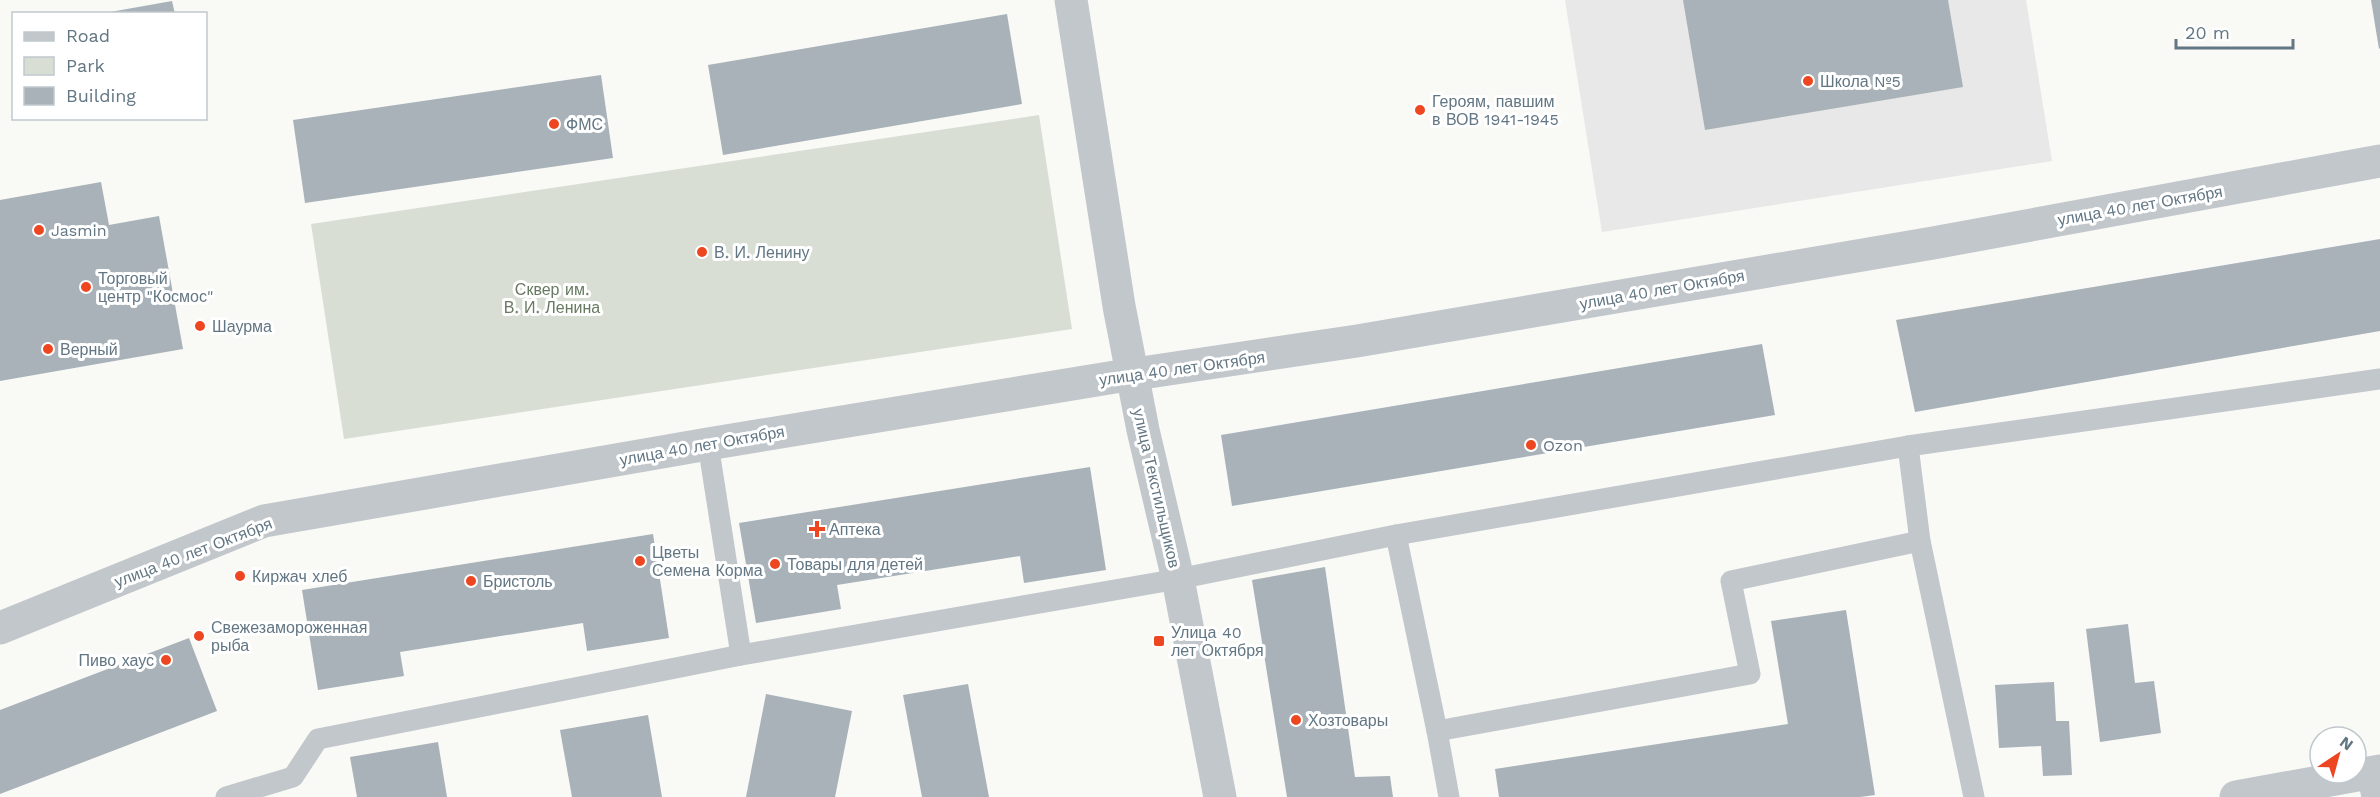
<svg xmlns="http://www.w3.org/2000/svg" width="2380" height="797" font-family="'Work Sans',sans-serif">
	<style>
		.built { fill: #e7e8e7 }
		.green { fill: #d9ded5 }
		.building { fill: #a8b2b8 }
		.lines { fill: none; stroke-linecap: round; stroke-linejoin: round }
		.service { stroke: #c2c7cb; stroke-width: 21 }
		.minor { stroke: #c2c7cb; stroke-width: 33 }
		.tertiary { stroke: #c2c7cb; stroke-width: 33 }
		.poi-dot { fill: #ee4621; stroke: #fff; stroke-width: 2 }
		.labels { text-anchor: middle; stroke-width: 6; stroke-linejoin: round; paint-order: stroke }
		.poi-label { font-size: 16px; fill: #627683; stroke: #fff; text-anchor: start }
		.street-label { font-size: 16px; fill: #627683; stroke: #fff }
		.park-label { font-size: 16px; fill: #677a61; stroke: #fff }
	</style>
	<rect width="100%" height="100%" fill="#f9f9f6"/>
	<!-- built -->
	<path class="built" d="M1565,0H2026L2052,161L1602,232Z"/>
	<!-- green -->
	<path class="green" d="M1039,115L1072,329L344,439L311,224Z"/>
	<!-- building -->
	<g class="building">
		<path d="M1683,0H1948L1963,87L1705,130Z"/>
		<path d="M2371,0H2380V48L2379,49Z"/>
		<path d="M172,1L175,14H111L110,12Z"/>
		<path d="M1007,14L1022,104L723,155L708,65Z"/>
		<path d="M601,75L613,158L305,203L293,120Z"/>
		<path d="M101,182L109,225L159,216L183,349L0,381V200Z"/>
		<path d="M2380,239V331L1915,412L1896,320Z"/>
		<path d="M1762,344L1775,415L1232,506L1221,435Z"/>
		<path d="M1090,467L1106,570L1024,583L1020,556L837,585L841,609L756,623L739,523Z"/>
		<path d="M653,534L669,638L587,651L583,623L400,652L404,676L318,690L302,590Z"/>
		<path d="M1325,567L1355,777L1390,776L1393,797H1287L1252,580Z"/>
		<path d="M1846,610L1875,795L1860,797H1499L1495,769L1788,724L1771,621Z"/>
		<path d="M2128,624L2135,683L2154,681L2161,733L2100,742L2086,629Z"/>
		<path d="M189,638L217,711L0,794V710Z"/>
		<path d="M2054,682L2056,721H2069L2072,775L2043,776L2041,746L1999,748L1995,685Z"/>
		<path d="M968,684L989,797H922L903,695Z"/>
		<path d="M766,694L852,711L835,797H746Z"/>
		<path d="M648,715L662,797H572L560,730Z"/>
		<path d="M438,742L447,797H357L350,757Z"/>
	</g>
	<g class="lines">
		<!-- service -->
		<g class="service">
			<path d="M708,444L741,655"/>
			<path d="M1908,446L2380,379"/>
			<path d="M1437,731L1396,535L1908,446L1920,541"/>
			<path d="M2367,773L2372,797"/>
			<path d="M226,797L293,777L318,739L741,655L1178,579L1396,535"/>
			<path d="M1449,797L1437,731L1750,674L1731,581L1920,541L1974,797"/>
		</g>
		<!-- minor -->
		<path class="minor" d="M2236,797L2380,771"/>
		<!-- tertiary -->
		<g class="tertiary">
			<path d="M1071,0L1119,306L1143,430L1178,579L1220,797"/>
			<path d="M0,628L264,521L708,444L1115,377L1357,341L1933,243L2380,161"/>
		</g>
	</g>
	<!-- markers -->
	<g class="poi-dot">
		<circle cx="1808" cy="81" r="6"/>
		<circle cx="1420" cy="110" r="6"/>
		<circle cx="554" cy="124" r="6"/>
		<circle cx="39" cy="230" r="6"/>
		<circle cx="702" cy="252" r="6"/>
		<circle cx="86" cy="287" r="6"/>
		<circle cx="200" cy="326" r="6"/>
		<circle cx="48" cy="349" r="6"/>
		<circle cx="1531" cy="445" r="6"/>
		<path d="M814 520h6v6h6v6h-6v6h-6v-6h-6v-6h6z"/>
		<circle cx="640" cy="561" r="6"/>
		<circle cx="775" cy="564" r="6"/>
		<circle cx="240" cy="576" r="6"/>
		<circle cx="471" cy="581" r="6"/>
		<circle cx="199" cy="636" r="6"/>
		<rect x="1153" y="635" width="12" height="12" rx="3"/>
		<circle cx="166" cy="660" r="6"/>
		<circle cx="1296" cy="720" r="6"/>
	</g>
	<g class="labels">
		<!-- poi labels -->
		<g class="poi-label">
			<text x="1820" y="87">Школа №5</text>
			<text x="1432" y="107">Героям, павшим<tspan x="1432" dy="18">в ВОВ 1941-1945</tspan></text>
			<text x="566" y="130">ФМС</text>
			<text x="51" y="236">Jasmin</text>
			<text x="714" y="258">В. И. Ленину</text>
			<text x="98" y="284">Торговый<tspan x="98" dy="18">центр "Космос"</tspan></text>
			<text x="212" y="332">Шаурма</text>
			<text x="60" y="355">Верный</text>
			<text x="1543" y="451">Ozon</text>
			<text x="829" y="535">Аптека</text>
			<text x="652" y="558">Цветы<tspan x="652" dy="18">Семена Корма</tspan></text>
			<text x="787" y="570">Товары для детей</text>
			<text x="252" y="582">Киржач хлеб</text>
			<text x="483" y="587">Бристоль</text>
			<text x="211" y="633">Свежезамороженная<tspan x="211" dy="18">рыба</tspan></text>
			<text x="1171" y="638">Улица 40<tspan x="1171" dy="18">лет Октября</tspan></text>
			<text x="154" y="666" text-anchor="end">Пиво хаус</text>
			<text x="1308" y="726">Хозтовары</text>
		</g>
		<!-- street labels -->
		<g class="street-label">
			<text transform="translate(2140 205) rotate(-10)" y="6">улица 40 лет Октября</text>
			<text transform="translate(1662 289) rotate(-10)" y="6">улица 40 лет Октября</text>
			<text transform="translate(1182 368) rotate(-8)" y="6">улица 40 лет Октября</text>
			<text transform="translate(702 445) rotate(-10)" y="6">улица 40 лет Октября</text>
			<text transform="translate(1157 488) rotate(77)" y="6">улица Текстильщиков</text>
			<text transform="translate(193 552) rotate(-21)" y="6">улица 40 лет Октября</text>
		</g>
		<!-- park labels -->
		<g class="park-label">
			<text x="552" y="295">Сквер им.<tspan x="552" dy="18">В. И. Ленина</tspan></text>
		</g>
	</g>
	<!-- legend -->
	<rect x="12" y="12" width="195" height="108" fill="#ffffff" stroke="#c0c8cd" stroke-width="1.5"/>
	<rect x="24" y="32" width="30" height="9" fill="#c2c7cb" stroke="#c0c8cd" stroke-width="1.5"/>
	<text x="66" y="42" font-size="18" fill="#627683">Road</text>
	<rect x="24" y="57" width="30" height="18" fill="#d9ded5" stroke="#c0c8cd" stroke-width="1.5"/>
	<text x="66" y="72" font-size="18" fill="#627683">Park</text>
	<rect x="24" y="87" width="30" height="18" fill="#a8b2b8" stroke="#c0c8cd" stroke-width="1.5"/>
	<text x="66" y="102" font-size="18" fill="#627683">Building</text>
	<!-- north arrow -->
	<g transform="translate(2338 755) rotate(36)"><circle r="28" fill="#ffffff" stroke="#c0c8cd" stroke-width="1.5"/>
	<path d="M0-4.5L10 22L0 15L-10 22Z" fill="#ee4621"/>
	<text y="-9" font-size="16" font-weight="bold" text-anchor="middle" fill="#627683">N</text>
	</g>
	<!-- scale -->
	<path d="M2176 39v9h117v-9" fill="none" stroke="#627683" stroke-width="3"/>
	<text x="2185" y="39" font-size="18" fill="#627683" stroke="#ffffff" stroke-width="4.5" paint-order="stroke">20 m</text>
</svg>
